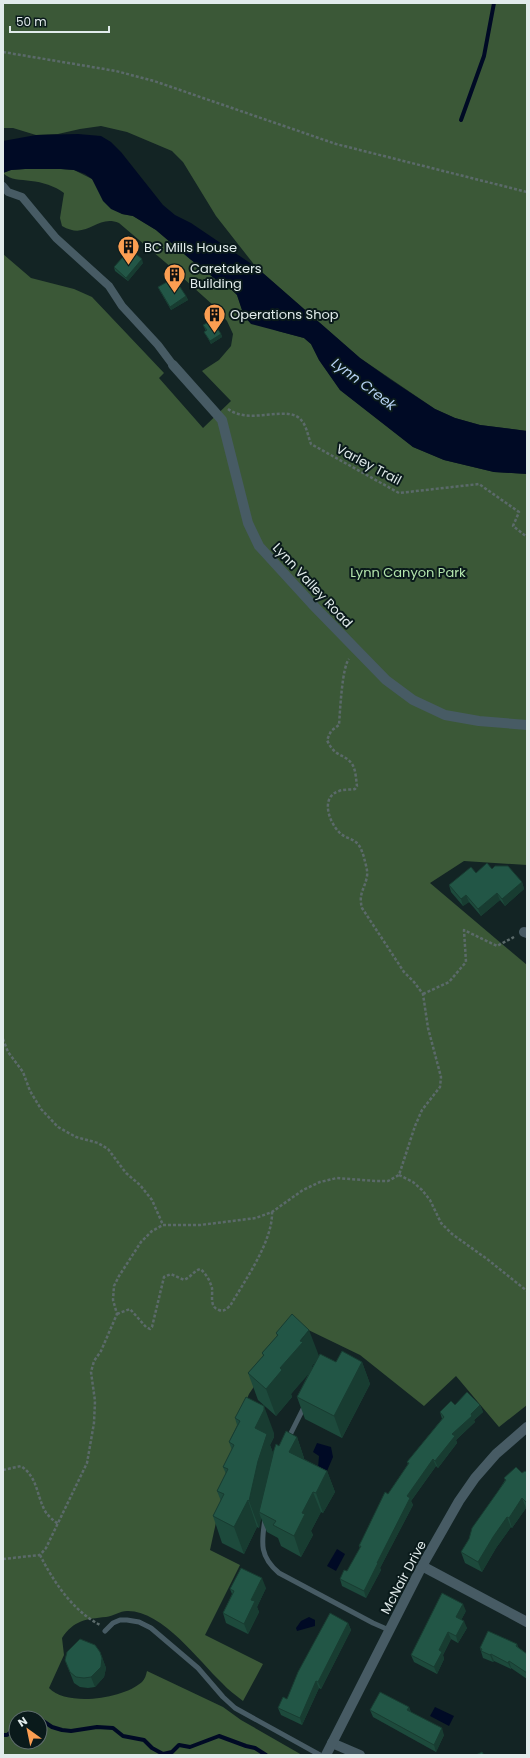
<svg xmlns="http://www.w3.org/2000/svg" width="530" height="1758" font-family="Poppins,sans-serif">
	<style>
		.forest { fill: #3b5837; fill-rule: evenodd }
		.water { fill: #000a25 }
		.lines { fill: none; stroke-linecap: round; stroke-linejoin: round }
		.stream { stroke: #000a25; stroke-width: 4 }
		.path { stroke: #5b6a6a; stroke-width: 2.5; stroke-dasharray: 3 2; stroke-linecap: butt }
		.service { stroke: #475b64; stroke-width: 5 }
		.pedestrian { stroke: #475b64; stroke-width: 8 }
		.minor { stroke: #475b64; stroke-width: 10 }
		.wall { fill: #1d4a3c; fill-rule: evenodd }
		.shaded-wall { fill: #183c31 }
		.building { fill: #225646; stroke: #183c31 }
		.labels { text-anchor: middle; stroke-width: 4; stroke-linejoin: round; paint-order: stroke }
		.poi-label { font-size: 13px; fill: #e1ebeb; stroke: #0a1a1b; text-anchor: start }
		.street-label { font-size: 13px; fill: #e1ebeb; stroke: #0a1a1b }
		.park-label { font-size: 13px; fill: #b3e5ad; stroke: #0a1a1b }
		.water-label { font-size: 14px; font-style: italic; fill: #b8d3f5; stroke: #0a1a1b }
	</style>
	<rect width="100%" height="100%" fill="#132424"/>
	<!-- forest -->
	<g class="forest">
		<path d="M3,3H527V431L480,425L455,418L435,409L360,358L256,267L216,216L183,162L172,151L127,132L101,126L80,129L58,134L36,135L13,128H3Z"/>
		<path d="M25,169H61L74,170L92,179L122,214L133,216L156,230L190,259L219,282L229,287L237,295L244,316L278,331L304,338L311,344L319,360L340,390L413,447L444,460L494,472L527,474V865L464,861L430,883L527,965V1405L499,1427L456,1376L424,1406L360,1355L296,1324L249,1394L239,1417L210,1550L240,1565L205,1635L263,1664L243,1701C236,1695 228,1690 222,1683C199,1661 162,1610 127,1611C120,1611 113,1616 106,1617C86,1619 74,1620 62,1638L64,1655L49,1688C67,1707 123,1699 142,1682C145,1679 146,1675 147,1671L223,1707L241,1720L302,1755H3V254L31,278L74,289L92,297L164,373L159,378L203,428L231,401L202,371L219,360L231,346L233,334L227,321L214,306L172,268L119,223C96,214 88,241 62,226L60,218L64,193C55,186 42,182 31,181C20,179 11,181 3,173L11,170ZM16,1718H40V1742H16Z"/>
	</g>
	<!-- water -->
	<g class="water">
		<path d="M78,134L101,136L111,142L121,152L163,205L175,215L191,223L256,267L360,358L391,380L435,409L455,418L480,425L527,431V474L494,472L444,460L413,447L340,390L319,360L311,344L304,338L251,324L244,316L237,295L229,287L219,282L190,259L156,230L133,216L122,214L111,209L103,201L92,179L85,174L74,170L61,169H25L11,170L3,173V141L36,135Z"/>
		<path d="M317,1443L331,1447L333,1457L327,1471L318,1468L319,1456L313,1452Z"/>
		<path d="M337,1549L345,1554L336,1571L327,1566Z"/>
		<path d="M309,1617L315,1620V1626L297,1631L296,1628L301,1621Z"/>
		<path d="M435,1707L454,1716L449,1726L430,1716Z"/>
	</g>
	<g class="lines">
		<!-- stream -->
		<g class="stream">
			<path d="M461,120L484,56L494,3"/>
			<path d="M22,1718L29,1713L38,1718"/>
			<path d="M40,1719L52,1727L62,1730L71,1731L97,1727L113,1728L123,1736L144,1740L152,1748L163,1754L172,1752L179,1745L190,1747L219,1736L246,1746L255,1748L266,1755"/>
			<path d="M3,1735H7L16,1728"/>
		</g>
		<!-- path -->
		<g class="path">
			<path d="M3,52L116,71L154,81L336,144L527,192"/>
			<path d="M228,409C251,426 289,403 302,421C307,427 308,437 311,444L399,493L479,484L519,512L513,526L527,537"/>
			<path d="M423,994L449,982L466,962L464,930L497,946L514,937"/>
			<path d="M3,1039L8,1052L23,1072L30,1091L41,1109L58,1127L76,1137L98,1143L108,1149L126,1173L140,1185L152,1200L163,1225"/>
			<path d="M399,1175L413,1182L422,1190L430,1200L441,1223L452,1234L487,1259L527,1291"/>
			<path d="M117,1314L130,1309L146,1327L150,1329L152,1327L164,1277L171,1274L184,1280C191,1277 194,1271 200,1269C206,1273 210,1281 212,1288C213,1295 209,1307 219,1310C224,1312 226,1309 230,1306C244,1282 273,1241 272,1212"/>
			<path d="M3,1470L21,1466C38,1478 36,1494 45,1511C48,1516 53,1520 58,1524"/>
			<path d="M40,1555C53,1581 73,1611 100,1625"/>
			<path d="M3,1559L40,1555L46,1548L87,1463L94,1423L95,1401L91,1372L94,1361L101,1351L117,1314L113,1300L114,1286L119,1276L141,1242L152,1231L163,1225H200L256,1218L272,1212L303,1190L320,1182L337,1178L375,1181H388L399,1175L415,1126L422,1110L440,1087L441,1077L428,1028L423,994L414,982L404,972L362,908C358,893 365,889 367,876C368,870 365,863 364,857C362,852 361,847 357,843C352,838 344,838 339,832C329,822 320,797 339,791C344,789 350,790 355,789L357,786C356,780 356,770 352,764C344,753 335,758 327,740L331,731L339,725C340,712 342,667 349,659"/>
		</g>
		<!-- service -->
		<g class="service">
			<path d="M288,1439L304,1407"/>
			<path d="M265,1519C261,1544 260,1557 279,1573L373,1623L389,1630"/>
			<path d="M105,1631L113,1623L120,1620H127L139,1622L151,1628L198,1668L223,1697L235,1708L320,1755"/>
		</g>
		<!-- pedestrian -->
		<path class="pedestrian" d="M3,186L8,192L22,197L56,238L109,286L122,306L158,345L173,365"/>
		<!-- minor -->
		<g class="minor">
			<path d="M173,365L222,420L248,523L259,546L312,604L386,680L413,700L445,715L479,721L527,725"/>
			<path d="M524,932L527,933"/>
			<path d="M422,1566L527,1622"/>
			<path d="M332,1743L360,1755"/>
			<path d="M326,1755L422,1566L459,1501L475,1478L496,1454L527,1427"/>
		</g>
	</g>
	<!-- wall -->
	<g class="wall">
		<path d="M143,263L128,281L115,271L114,267Z"/>
		<path d="M158,287L186,296L188,300L171,310L160,291Z"/>
		<path d="M203,325L221,334L222,337L211,344L206,335L204,332L206,331Z"/>
		<path d="M492,869L522,882L524,889L505,906L500,900L481,916L469,902L463,906L451,892L449,885L476,873Z"/>
		<path d="M276,1333L319,1356L336,1362H362L370,1384L342,1438L305,1419L297,1397L310,1371L291,1394L292,1397L276,1416L258,1400L248,1373L263,1356L262,1353L277,1336ZM317,1359L312,1368V1366Z"/>
		<path d="M455,1405H480L483,1412L474,1420L475,1422L456,1440L457,1443L438,1468L436,1466L411,1501L413,1505L380,1568L381,1570L366,1598L342,1586L340,1579L347,1571L360,1548L359,1546L388,1494L408,1464L407,1462L442,1419L440,1412Z"/>
		<path d="M235,1418L274,1433V1437L270,1445L273,1453L279,1446L297,1437L304,1458V1459L327,1471L335,1492L323,1513L321,1512L311,1531L313,1535L301,1557L281,1546L278,1538L267,1532L261,1518L259,1528L257,1527L244,1554L222,1543L213,1516L221,1501L217,1491L226,1474L223,1467L232,1450L229,1442L237,1425Z"/>
		<path d="M527,1472V1509L526,1508L512,1528L511,1527L496,1548L482,1572L465,1563L461,1552L505,1480L504,1478L522,1473Z"/>
		<path d="M266,1588L257,1607L259,1612L248,1634L226,1623L223,1613L232,1594L230,1589Z"/>
		<path d="M466,1611L461,1620L467,1628L458,1643L451,1639L443,1655L444,1659L437,1674L414,1662L411,1655Z"/>
		<path d="M348,1623L351,1630L321,1689L319,1688L302,1725L281,1715L278,1708L287,1699Z"/>
		<path d="M517,1644L518,1647L527,1654V1679L511,1668V1669L494,1661L493,1662L483,1658L480,1648Z"/>
		<path d="M100,1652L106,1668L104,1677L95,1687L88,1688L80,1687L74,1683L65,1660Z"/>
		<path d="M409,1707L411,1712L444,1735L436,1752L373,1717L370,1710Z"/>
	</g>
	<!-- shaded-wall -->
	<g class="shaded-wall">
		<path d="M142,259L143,263L128,281L126,278Z"/>
		<path d="M186,296L188,300L171,310L170,307Z"/>
		<path d="M221,334L222,337L211,344L210,341Z"/>
		<path d="M522,882L524,889L505,906L502,899Z"/>
		<path d="M497,893L500,900L481,916L478,909Z"/>
		<path d="M466,895L469,902L463,906L461,899Z"/>
		<path d="M309,1330L319,1356L312,1366L313,1369L291,1394L292,1397L276,1416L266,1389L280,1368Z"/>
		<path d="M362,1362L370,1384L342,1438L334,1416Z"/>
		<path d="M480,1405L483,1412L474,1420L475,1422L456,1440L457,1443L438,1468L435,1461L452,1434L471,1414Z"/>
		<path d="M264,1406L274,1433V1437L270,1445L276,1461L259,1512L261,1518L259,1528L249,1501L255,1428Z"/>
		<path d="M297,1437L304,1458L297,1472L289,1452Z"/>
		<path d="M433,1459L436,1466L411,1501L413,1505L380,1568L381,1570L366,1598L364,1591L407,1496Z"/>
		<path d="M327,1471L335,1492L323,1513L316,1493Z"/>
		<path d="M313,1492L321,1512L311,1531L313,1535L301,1557L294,1536L302,1513Z"/>
		<path d="M522,1498L526,1508L512,1528L509,1518Z"/>
		<path d="M248,1500L257,1527L244,1554L234,1527Z"/>
		<path d="M507,1517L511,1527L496,1548L482,1572L478,1562L493,1537Z"/>
		<path d="M262,1578L266,1588L257,1607L259,1612L248,1634L244,1624L251,1600Z"/>
		<path d="M463,1604L466,1611L459,1624L456,1617Z"/>
		<path d="M464,1621L467,1628L458,1643L456,1636Z"/>
		<path d="M348,1623L351,1630L321,1689L318,1682Z"/>
		<path d="M448,1632L451,1639L443,1655L444,1659L437,1674L434,1667L439,1650Z"/>
		<path d="M100,1652L106,1668L104,1677L95,1687L91,1677Z"/>
		<path d="M491,1654L494,1661L493,1662L490,1655Z"/>
		<path d="M509,1661L511,1668V1669L508,1663Z"/>
		<path d="M316,1681L319,1688L302,1725L300,1718Z"/>
		<path d="M409,1707L411,1714L407,1710Z"/>
		<path d="M442,1728L444,1735L436,1752L434,1745Z"/>
	</g>
	<!-- building -->
	<g class="building">
		<path d="M130,249L142,259L126,278L114,267Z"/>
		<path d="M174,278L186,296L170,307L158,287Z"/>
		<path d="M212,320L221,334L210,341L204,332L207,330L203,325Z"/>
		<path d="M487,863L492,869L495,866H508L522,882L502,899L497,893L478,909L466,895L461,899L449,885L471,867L476,873Z"/>
		<path d="M292,1314L309,1330L300,1341L303,1342L280,1368L282,1370L266,1389L248,1373L264,1355L262,1353L278,1335L276,1333Z"/>
		<path d="M342,1351L362,1362L334,1416L297,1397L320,1354L336,1362Z"/>
		<path d="M467,1392L480,1405L471,1414L472,1416L452,1434L455,1436L435,1461L433,1459L407,1496L410,1498L377,1563H378L364,1591L340,1579L344,1570L347,1571L361,1546H359L385,1492L388,1494L409,1463L407,1462L444,1417L440,1412L451,1401L455,1405Z"/>
		<path d="M246,1397L264,1406V1410L255,1428L267,1434L258,1461L249,1501L248,1500L234,1527L213,1516L224,1494L217,1491L228,1469L223,1467L234,1445L229,1442L240,1421L235,1418Z"/>
		<path d="M286,1431L297,1437L289,1452L327,1471L316,1493L313,1492L302,1513L305,1514L294,1536L273,1525L276,1521L259,1512L274,1450L276,1444L279,1446Z"/>
		<path d="M516,1467L522,1473L525,1471L527,1472V1501L526,1502L522,1498L509,1518L507,1517L493,1537L478,1562L461,1552L469,1539L472,1528L506,1480L504,1478Z"/>
		<path d="M241,1568L262,1578L251,1600L255,1601L244,1624L223,1613L234,1591L230,1589Z"/>
		<path d="M442,1593L463,1604L456,1617L464,1621L456,1636L448,1632L439,1650L442,1652L434,1667L411,1655Z"/>
		<path d="M330,1613L348,1623L318,1682L316,1681L300,1718L278,1708L283,1697L287,1699L298,1672Z"/>
		<path d="M488,1631L517,1644L516,1646L527,1654V1673L509,1661L508,1663L491,1654L490,1655L481,1651L482,1649L480,1648Z"/>
		<path d="M80,1639L95,1645L100,1652L102,1658L101,1667L91,1677L84,1678L76,1677L70,1672L65,1660L67,1652Z"/>
		<path d="M380,1692L409,1707L407,1710L442,1728L434,1745L370,1710Z"/>
		<path d="M482,1752L484,1755H476Z"/>
	</g>
	<!-- icons -->
	<defs>
		<symbol id="building-pin" viewBox="-11 -11 22 30"><path d="M0 17L-7.5 6A9.5 9.5 0 1 1 7.5 6Z" fill="#fb9e52" stroke="#0a1a1b"/><path d="M-4-6H4V6H1V3H-1V6H-4ZM-2.5-4.3h1.7v1.8h-1.7ZM.8-4.3h1.7v1.8H.8ZM-2.5-1h1.7V.8h-1.7ZM.8-1h1.7V.8H.8Z" fill="#111"/></symbol>
	</defs>
	<g fill-rule="evenodd">
		<use href="#building-pin" x="116" y="234" width="25" height="34"/>
		<use href="#building-pin" x="162" y="262" width="25" height="34"/>
		<use href="#building-pin" x="202" y="302" width="25" height="34"/>
	</g>
	<g class="labels">
		<!-- poi labels -->
		<g class="poi-label">
			<text x="144" y="252">BC Mills House</text>
			<text x="190" y="273">Caretakers<tspan x="190" dy="15">Building</tspan></text>
			<text x="230" y="319">Operations Shop</text>
		</g>
		<!-- street labels -->
		<g class="street-label">
			<text transform="translate(369 464) rotate(28)" y="5">Varley Trail</text>
			<text transform="translate(313 585) rotate(47)" y="5">Lynn Valley Road</text>
			<text transform="translate(403 1577) rotate(-62)" y="5">McNair Drive</text>
		</g>
		<!-- park labels -->
		<g class="park-label">
			<text x="408" y="577">Lynn Canyon Park</text>
		</g>
		<!-- water labels -->
		<g class="water-label">
			<text transform="translate(364 384) rotate(37)" y="5">Lynn Creek</text>
		</g>
	</g>
	<!-- border -->
	<rect width="530" height="1758" fill="none" stroke="#e1ebeb" stroke-width="8"/>
	<!-- north arrow -->
	<g transform="translate(28 1730) rotate(327)"><circle r="19" fill="#0a1a1b" stroke="#606e6e"/>
	<path d="M0-3L7 15L0 10L-7 15Z" fill="#fb9e52"/>
	<text y="-6" font-size="11" font-weight="bold" text-anchor="middle" fill="#e1ebeb">N</text>
	</g>
	<!-- scale -->
	<path d="M10 26v6h99v-6" fill="none" stroke="#e1ebeb" stroke-width="2"/>
	<text x="16" y="26" font-size="12" fill="#e1ebeb" stroke="#0a1a1b" stroke-width="3" paint-order="stroke">50 m</text>
</svg>
